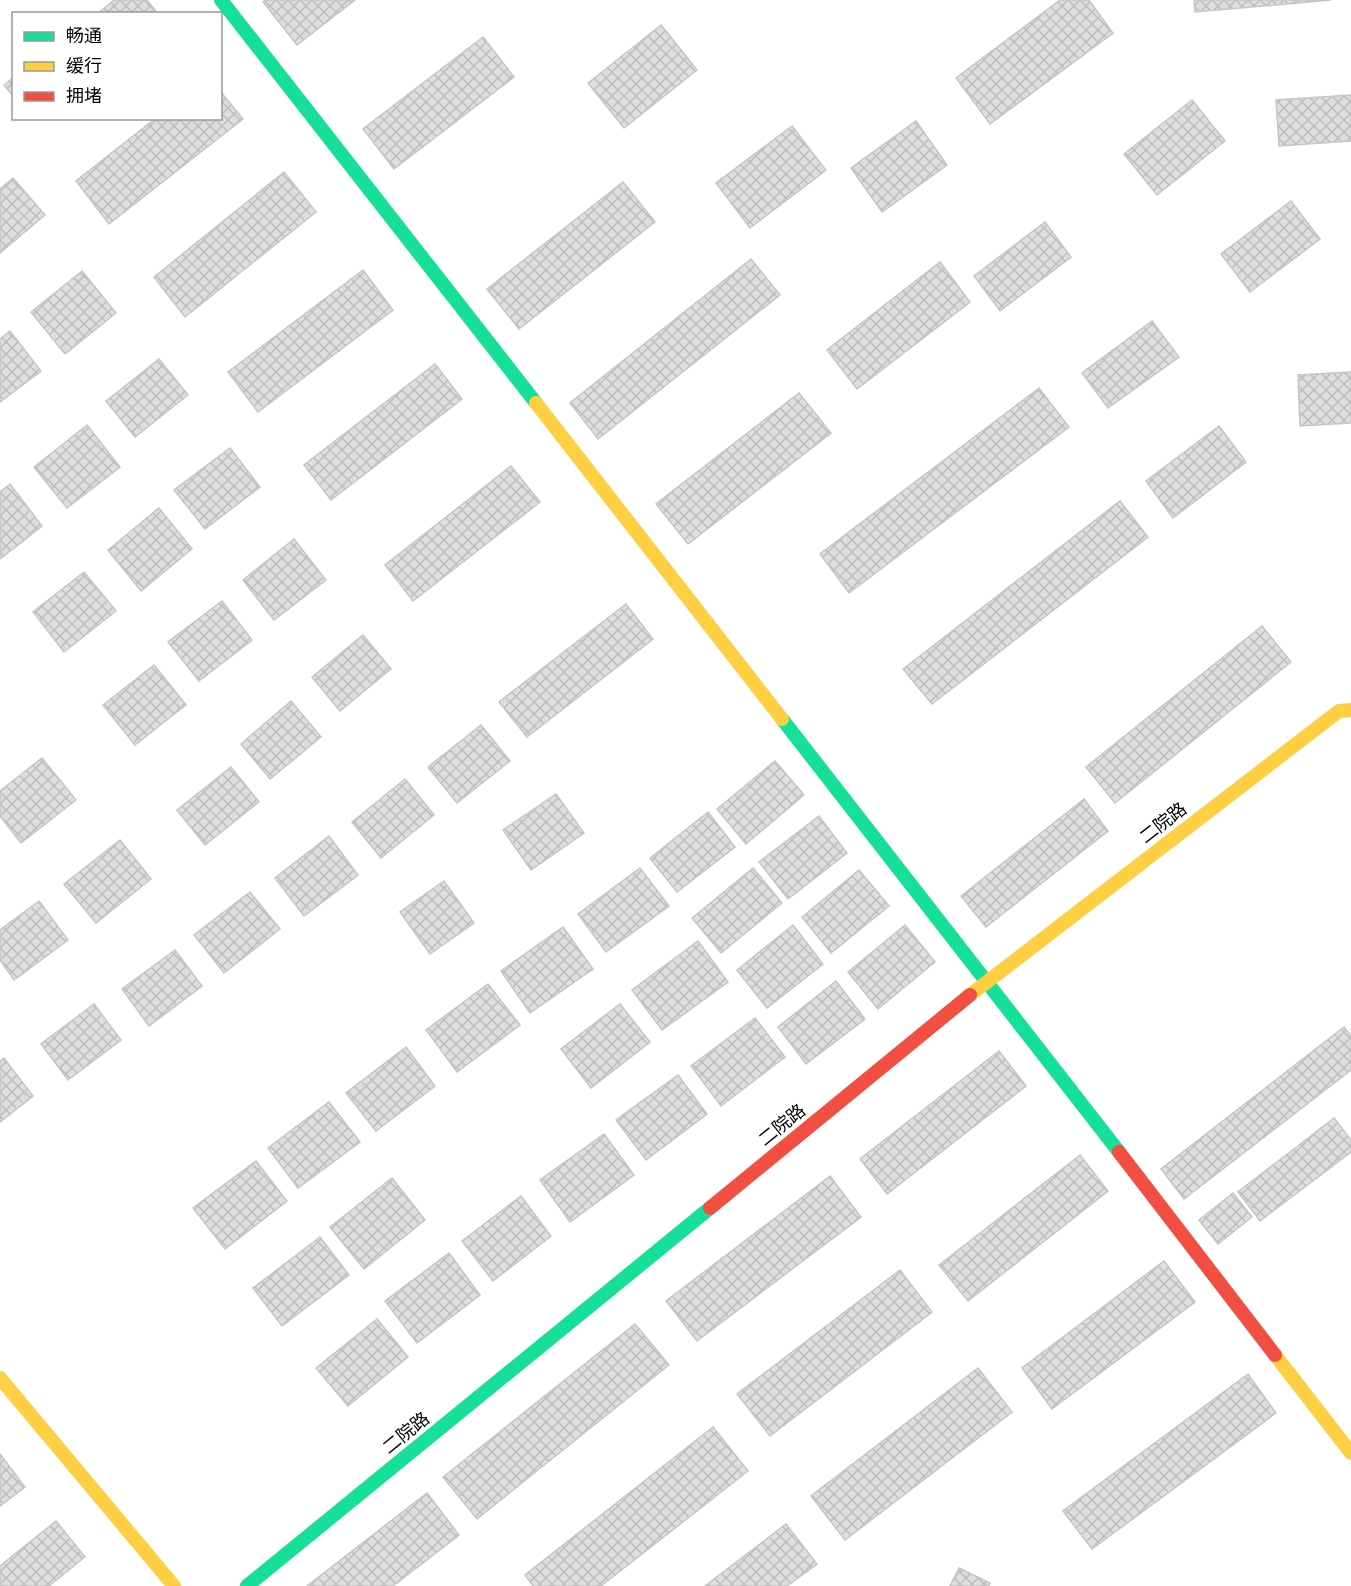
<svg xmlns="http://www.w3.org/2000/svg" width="1351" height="1586" font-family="'Open Sans','Noto Sans SC',sans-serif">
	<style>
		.building { fill: url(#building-cross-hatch); stroke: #c6c6c6; stroke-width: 1.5 }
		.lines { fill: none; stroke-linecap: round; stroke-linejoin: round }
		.fast { stroke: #16e098; stroke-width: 14 }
		.slow { stroke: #ffcf43; stroke-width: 14 }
		.jam { stroke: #f24e42; stroke-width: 14 }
		.labels { text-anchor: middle; stroke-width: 4.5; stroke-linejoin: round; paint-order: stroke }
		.street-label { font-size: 18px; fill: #000; stroke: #fff }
	</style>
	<defs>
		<pattern id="building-cross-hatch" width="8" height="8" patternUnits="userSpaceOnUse" patternTransform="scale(1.5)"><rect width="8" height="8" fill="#dedede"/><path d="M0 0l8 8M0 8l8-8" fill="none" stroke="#bdbdbd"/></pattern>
	</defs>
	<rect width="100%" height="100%" fill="#fff"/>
	<!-- building -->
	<g class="building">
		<path d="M114,0H147L158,14H97Z"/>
		<path d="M266,0H355L297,45L263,2Z"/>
		<path d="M1060,0H1089L1113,33L990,124L956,78Z"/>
		<path d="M1194,0H1331L1195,12Z"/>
		<path d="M661,25L697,70L624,128L588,83Z"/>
		<path d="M483,37L514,77L394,169L363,129Z"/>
		<path d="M14,77V97L4,85Z"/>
		<path d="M220,91L243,119L109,224L76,181L156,118H220Z"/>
		<path d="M1351,95V141L1279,146L1276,100Z"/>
		<path d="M1192,100L1225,141L1157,195L1124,154Z"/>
		<path d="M916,121L947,165L882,212L851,168Z"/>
		<path d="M792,126L826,170L750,228L716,183Z"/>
		<path d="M284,172L316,212L185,317L154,277Z"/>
		<path d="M13,178L45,215L0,253V189Z"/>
		<path d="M623,182L655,222L519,329L487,289Z"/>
		<path d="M1291,201L1320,239L1250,292L1221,254Z"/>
		<path d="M1045,222L1071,257L1000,311L974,276Z"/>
		<path d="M751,259L780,295L598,439L570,403Z"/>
		<path d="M940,262L970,302L857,389L827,350Z"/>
		<path d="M363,270L393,310L258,412L228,372Z"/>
		<path d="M82,271L116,313L65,354L31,312Z"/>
		<path d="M1152,321L1179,357L1108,408L1082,373Z"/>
		<path d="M10,331L41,371L0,402V339Z"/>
		<path d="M159,359L188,395L135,437L106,401Z"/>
		<path d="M435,364L462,399L331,500L304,465Z"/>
		<path d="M1351,372V423L1300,426L1298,375Z"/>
		<path d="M1039,388L1069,427L849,593L820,554Z"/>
		<path d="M799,393L831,433L688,544L656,504Z"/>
		<path d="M87,425L120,467L67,508L34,467Z"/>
		<path d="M1219,426L1246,462L1173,518L1146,481Z"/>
		<path d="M230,448L260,487L205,529L174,490Z"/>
		<path d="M511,466L540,502L413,601L385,565Z"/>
		<path d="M10,484L42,526L0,559V492Z"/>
		<path d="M1120,501L1148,537L932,704L903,669Z"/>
		<path d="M159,508L192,549L141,591L108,550Z"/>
		<path d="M294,539L326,580L274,620L243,580Z"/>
		<path d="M84,572L116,611L64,652L33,612Z"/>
		<path d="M222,601L252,640L199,681L168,642Z"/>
		<path d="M626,604L653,639L527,737L499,702Z"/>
		<path d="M1262,626L1291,662L1115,803L1086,767Z"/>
		<path d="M363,635L391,669L340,711L312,677Z"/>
		<path d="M154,665L186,705L135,745L103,705Z"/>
		<path d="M291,701L321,737L270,779L241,744Z"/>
		<path d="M481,725L510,761L457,803L428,767Z"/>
		<path d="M42,758L76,800L21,843L0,816V791Z"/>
		<path d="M775,761L804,795L746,844L717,809Z"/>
		<path d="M231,767L259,802L205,845L177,810Z"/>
		<path d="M405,779L434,815L381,858L352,822Z"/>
		<path d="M556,794L584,833L531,870L503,830Z"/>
		<path d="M1084,799L1108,831L986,927L961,896Z"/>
		<path d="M708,812L735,847L677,892L650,858Z"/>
		<path d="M819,816L847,853L788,899L759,862Z"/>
		<path d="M329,836L358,875L304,916L275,878Z"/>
		<path d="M120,840L151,879L96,923L64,884Z"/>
		<path d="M640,868L669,906L606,952L578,914Z"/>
		<path d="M753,868L782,903L721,953L692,918Z"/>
		<path d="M859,870L889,906L831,953L802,917Z"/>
		<path d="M444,881L474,923L430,954L400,912Z"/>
		<path d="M250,892L280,929L224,973L194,935Z"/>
		<path d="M39,901L68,940L14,980L0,960V930Z"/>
		<path d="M793,925L823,964L767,1008L737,970Z"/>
		<path d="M905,925L935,962L878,1009L848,972Z"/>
		<path d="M563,927L593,969L530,1013L501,971Z"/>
		<path d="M698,941L728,982L662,1030L632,990Z"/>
		<path d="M175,950L202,986L149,1026L122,989Z"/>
		<path d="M836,981L865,1019L806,1064L778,1027Z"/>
		<path d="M488,984L520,1025L457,1072L426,1030Z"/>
		<path d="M94,1004L121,1040L68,1080L41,1044Z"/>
		<path d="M620,1004L650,1042L591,1088L561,1049Z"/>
		<path d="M755,1018L785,1057L721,1106L691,1066Z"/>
		<path d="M1344,1027L1351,1036V1070L1184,1199L1161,1169Z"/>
		<path d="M406,1047L435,1086L376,1131L346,1093Z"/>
		<path d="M999,1051L1026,1086L887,1194L860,1159Z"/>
		<path d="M4,1058L33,1096L0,1122V1061Z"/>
		<path d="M678,1075L707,1114L646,1160L616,1120Z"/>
		<path d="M329,1102L360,1142L298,1188L268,1148Z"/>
		<path d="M1334,1118L1351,1140V1152L1260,1221L1238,1192Z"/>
		<path d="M604,1134L634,1175L570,1222L540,1180Z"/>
		<path d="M1080,1155L1108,1191L968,1301L939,1265Z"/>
		<path d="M256,1161L287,1201L225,1249L193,1208Z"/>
		<path d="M830,1176L861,1217L697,1341L666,1301Z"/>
		<path d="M392,1178L425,1220L364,1269L330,1227Z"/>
		<path d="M1233,1193L1252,1217L1218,1244L1199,1220Z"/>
		<path d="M521,1196L551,1236L493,1281L462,1241Z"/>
		<path d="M320,1237L349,1275L282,1326L253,1288Z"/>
		<path d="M449,1253L480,1295L417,1343L385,1301Z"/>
		<path d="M1164,1261L1195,1302L1052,1409L1022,1368Z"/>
		<path d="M900,1270L932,1312L770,1436L737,1394Z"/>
		<path d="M377,1319L408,1357L348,1406L316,1368Z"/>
		<path d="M635,1324L669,1365L477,1519L443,1477Z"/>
		<path d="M978,1368L1012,1412L845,1540L811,1496Z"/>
		<path d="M1248,1374L1276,1413L1092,1549L1063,1511Z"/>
		<path d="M713,1427L748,1471L601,1586H533L525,1575Z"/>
		<path d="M0,1454L25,1487L0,1506Z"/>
		<path d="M427,1493L459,1535L393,1586H307Z"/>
		<path d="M56,1521L85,1557L49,1586H0V1566Z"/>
		<path d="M786,1524L817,1564L787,1586H705Z"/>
		<path d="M959,1568L990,1583L989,1586H950Z"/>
	</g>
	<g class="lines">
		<!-- fast -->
		<g class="fast">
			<path d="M221,0L536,403"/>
			<path d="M782,719L1119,1152"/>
			<path d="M247,1586L710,1208"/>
		</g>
		<!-- slow -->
		<g class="slow">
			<path d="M536,403L782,719"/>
			<path d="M970,995L1339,711L1351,710"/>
			<path d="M1275,1355L1351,1453"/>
			<path d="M0,1378L174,1586"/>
		</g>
		<!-- jam -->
		<g class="jam">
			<path d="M1119,1152L1275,1355"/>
			<path d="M710,1208L970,995"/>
		</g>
	</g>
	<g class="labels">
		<!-- street labels -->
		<g class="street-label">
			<text transform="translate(1163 823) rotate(-38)" y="6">二院路</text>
			<text transform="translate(782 1125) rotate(-39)" y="6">二院路</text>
			<text transform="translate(406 1433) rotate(-39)" y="6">二院路</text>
		</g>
	</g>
	<!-- legend -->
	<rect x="12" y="12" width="210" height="108" fill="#ffffff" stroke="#999999" stroke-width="1.5"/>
	<rect x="24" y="32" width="30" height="9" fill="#16e098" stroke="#999999" stroke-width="1.5"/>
	<text x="66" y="42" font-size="18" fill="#000000">畅通</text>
	<rect x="24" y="62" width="30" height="9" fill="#ffcf43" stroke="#999999" stroke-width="1.5"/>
	<text x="66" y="72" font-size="18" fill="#000000">缓行</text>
	<rect x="24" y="92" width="30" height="9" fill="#f24e42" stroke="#999999" stroke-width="1.5"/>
	<text x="66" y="102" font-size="18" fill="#000000">拥堵</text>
</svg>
